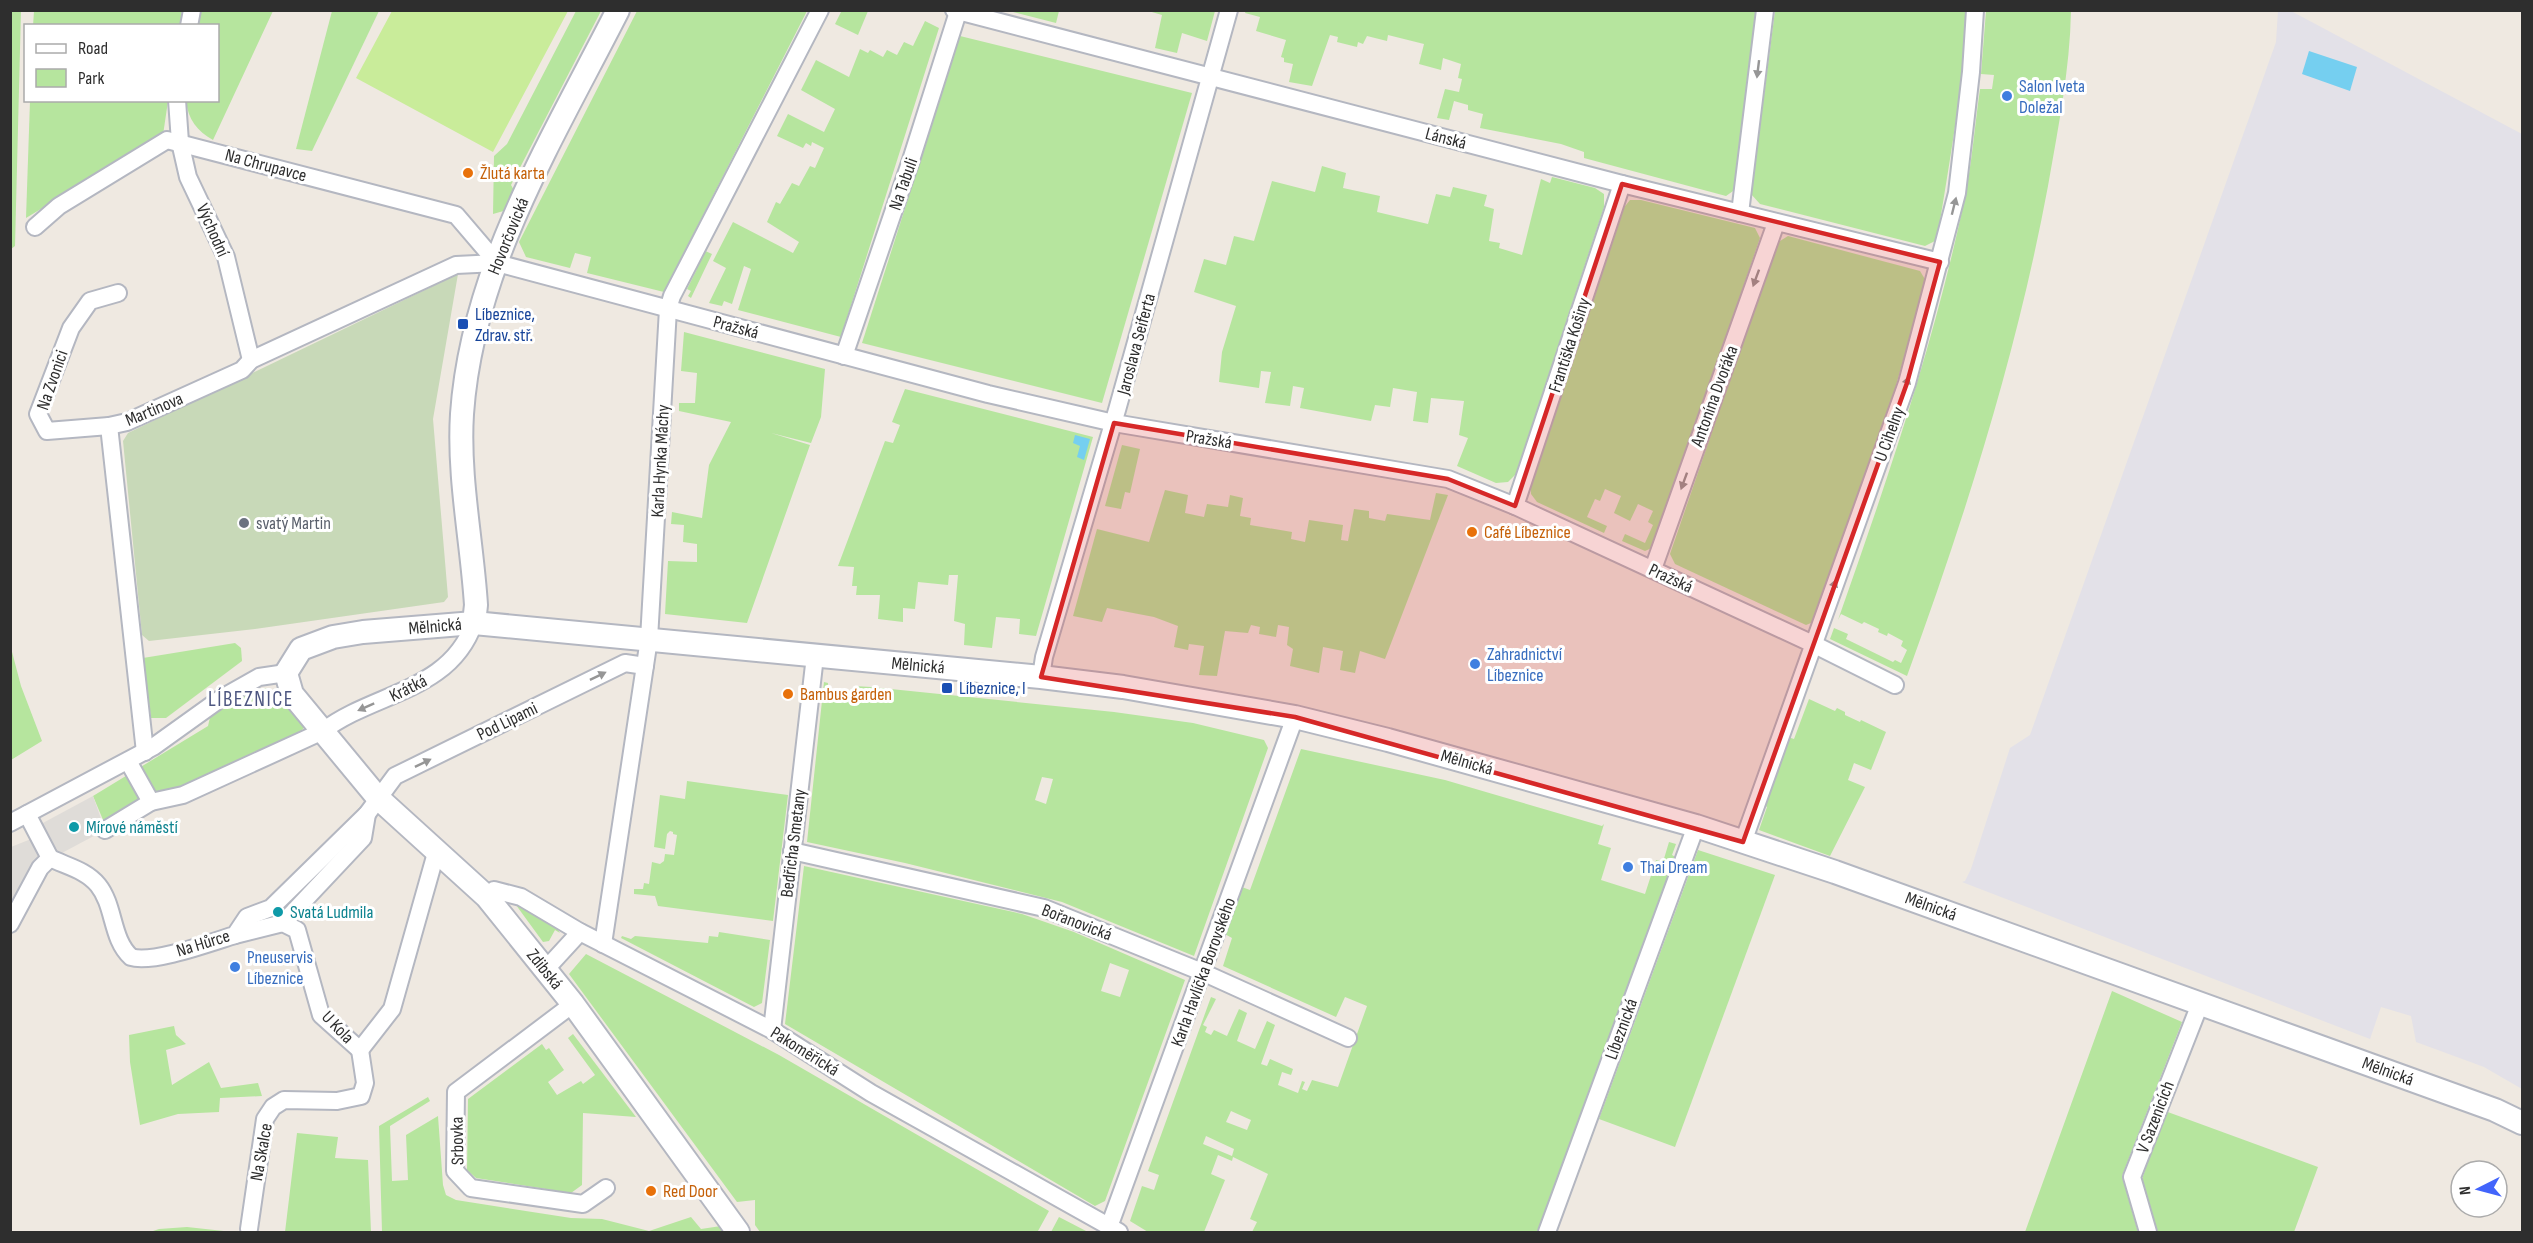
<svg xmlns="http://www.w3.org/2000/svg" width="2533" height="1243" font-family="'Sofia Sans Condensed',sans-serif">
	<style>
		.industrial { fill: #e3e1e8 }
		.green { fill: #b6e59e; fill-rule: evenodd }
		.cemetery { fill: #c8d9b8 }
		.pitch { fill: #c9ec9a }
		.plaza { fill: #dfdcd8 }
		.water { fill: #75cff0 }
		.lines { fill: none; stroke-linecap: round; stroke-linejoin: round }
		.street-casing { stroke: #b4b7c1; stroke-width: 20 }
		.secondary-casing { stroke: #b4b7c1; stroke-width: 26 }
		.street { stroke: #fff; stroke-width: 16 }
		.secondary { stroke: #fff; stroke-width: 22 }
		.oneway { fill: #969696 }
		.marked { fill: #d62828; fill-opacity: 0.2; stroke: #d62828; stroke-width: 4.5; stroke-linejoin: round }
		.shop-dot { fill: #3f7fe0; stroke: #fff; stroke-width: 2 }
		.food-dot { fill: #e8710a; stroke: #fff; stroke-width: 2 }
		.transit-dot { fill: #1a4fb4; stroke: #fff; stroke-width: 2 }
		.worship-dot { fill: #6b7280; stroke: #fff; stroke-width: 2 }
		.culture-dot { fill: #0f9aa8; stroke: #fff; stroke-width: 2 }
		.labels { text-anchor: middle; stroke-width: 6; stroke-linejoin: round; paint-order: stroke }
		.shop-label { font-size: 18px; fill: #366cbe; stroke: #fff; text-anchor: start }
		.street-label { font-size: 18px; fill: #2e2e2e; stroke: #fff }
		.food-label { font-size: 18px; fill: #c56008; stroke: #fff; text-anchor: start }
		.transit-label { font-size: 18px; fill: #164399; stroke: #fff; text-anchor: start }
		.worship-label { font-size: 18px; fill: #5b616d; stroke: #fff; text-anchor: start }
		.culture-label { font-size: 18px; fill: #0d838f; stroke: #fff; text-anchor: start }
		.quarter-label { font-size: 21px; letter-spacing: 1.5px; fill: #4d5680; stroke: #fff }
	</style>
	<rect width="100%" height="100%" fill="#efe9e1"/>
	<!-- industrial -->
	<path class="industrial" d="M2278,11H2291L2522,134V1089L2484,1067L2416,1042L2411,1016L2381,1007L2370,1039L1962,882L1965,881L1971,869L2010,748L2030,735L2276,42Z"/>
	<!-- green -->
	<g class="green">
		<path d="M21,10L15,246L11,249L10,11Z"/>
		<path d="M842,10L868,11L858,35L835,24Z"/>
		<path d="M1145,10H1215V11L1207,41L1182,33L1177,53L1155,48L1162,15Z"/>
		<path d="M1246,10L1756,11L1736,189L1726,196L1584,158V152L1561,144L1480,128L1483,114L1468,110V105L1454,101L1449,120L1437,118L1445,89L1459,92L1462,79L1458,78L1461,64L1443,58L1441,70L1419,64L1424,44L1388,35L1387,41L1367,36L1363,44L1358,42L1357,47L1337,42L1338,37L1330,35L1312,86L1289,82L1293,64L1284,62V58L1281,57L1286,40L1256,31L1260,17L1245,13Z"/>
		<path d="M34,11V10L182,11L180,25L33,26Z"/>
		<path d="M198,11H273L213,140C197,131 188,119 186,101L218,100V26L195,25Z"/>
		<path d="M332,11H379L312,151L296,149Z"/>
		<path d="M576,11H601L511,185L515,192L507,210L493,214L494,156L507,144Z"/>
		<path d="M637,11H807L664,292L587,273L591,257L575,253L570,268L526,257L519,242Z"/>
		<path d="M1009,11H1059L1056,23Z"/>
		<path d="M1775,11H1968C1963,88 1949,164 1937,240L1925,246L1760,204L1751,194Z"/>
		<path d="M1986,11H2071C2070,69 2058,129 2048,186C2017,353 1965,517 1907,676L1830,639L1834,628L1848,634L1846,639L1893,662L1895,660L1901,663L1907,650L1901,646L1903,641L1888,633L1887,636L1878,632L1879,629L1864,622L1862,624L1841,614L1838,620C1887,481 1935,341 1965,197C1972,162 1975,124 1980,89H1992L1994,75L1981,74Z"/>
		<path d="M925,21L939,28L841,337L738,310L751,269L744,266L732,304L724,301L722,306L709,303L726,268L713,261L733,222L793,253L799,242L767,222L776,202L780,204L792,183L799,186L810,166L815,168L824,148L812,142L811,146L806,143L803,148L777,136L788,114L824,132L835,109L801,90L816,60L849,77L860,49L868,53L870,50L883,57L887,50L897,55L904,42L913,46Z"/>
		<path d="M960,36L1192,93L1102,403L862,343Z"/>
		<path d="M30,101H168L163,135L26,218Z"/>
		<path d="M1322,166L1346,173L1343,188L1380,196L1377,212L1428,224L1436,194L1450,197L1453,187L1487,195L1484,206L1494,209L1489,241L1500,243L1499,248L1522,255L1541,179L1550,183L1552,177L1595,188L1604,194V207L1516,474L1508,482L1496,483L1457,466L1468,438L1459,435L1464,401L1431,398L1428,423L1413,421L1417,392L1393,388L1390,407L1375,405L1371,421L1300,408L1304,388L1293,386L1290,406L1265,403L1271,372L1261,371L1259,388L1219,382L1222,352L1236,306L1194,292L1204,259L1226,265L1234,236L1254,241L1272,181L1315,192Z"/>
		<path d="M1630,200H1641L1755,228L1760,238L1654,547L1645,551L1622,541L1625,534L1645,543L1653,525L1648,522L1653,511L1638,504L1630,521L1614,513L1621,496L1605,489L1600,501L1595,499L1587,517L1607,526L1604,533L1537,502L1531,494L1530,483L1622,210Z"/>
		<path d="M1788,236L1920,271L1926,281L1884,427L1816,621L1806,625L1675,564L1670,554L1777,243Z"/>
		<path d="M701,249L712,254L691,298L688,296L691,291L687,289L697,269L691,266Z"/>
		<path d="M684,332L825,369L821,417L811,443L771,433L810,445L747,623L665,614L668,561L697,562V544L683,542L684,525L671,524L672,512L702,518L709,465L731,422L679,411V403H695L697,373L681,371Z"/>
		<path d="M905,389L1093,437L1036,636L1019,634L1020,619L996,617L992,648L964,645L965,624L954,621L958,575H949L948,585L918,582L915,609L903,608V622L878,619L880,595H856L857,586H852L854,567L838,566L885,441L893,443L900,425L892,422Z"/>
		<path d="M1122,445L1140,449L1130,493L1125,492L1121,509L1105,506Z"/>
		<path d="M1165,490L1188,495L1185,513L1204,517L1207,504L1228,507L1230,495L1243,498L1240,516L1251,518L1250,525L1292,532L1291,539L1305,542L1309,520L1343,525L1341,540L1348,541L1354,509L1369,511V518L1385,521L1387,514L1430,520L1436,493L1448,495L1385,659L1360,651L1355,673L1340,670L1343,651L1323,647L1319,673L1290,666L1293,649L1287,645L1289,627L1278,625L1276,637L1259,634L1260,627L1251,625L1248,633L1225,631L1217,676L1199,675L1204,646L1189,644L1188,650L1174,647L1178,626L1154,617L1107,608L1102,622L1073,616L1097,529L1149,542Z"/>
		<path d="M235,643L241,648L242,661L166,718H151L143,658Z"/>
		<path d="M11,648L21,686L42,741L11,760Z"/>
		<path d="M824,682L828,683L827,698L852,701L854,686L871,687L1114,712L1193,723L1264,740L1268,748L1194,956L1062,902L905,863L807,842ZM1042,777L1053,779L1046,804L1035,800Z"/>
		<path d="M265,688L280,697L306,725L299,734L106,827L93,796L208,726L211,713L236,696Z"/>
		<path d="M1809,699L1835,711L1837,708L1845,712V715L1860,722L1861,720L1886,732L1871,770L1854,763L1848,780L1865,787L1830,856L1759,830L1767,807L1763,804L1788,737L1794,739Z"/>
		<path d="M1301,749L1445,780L1602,826L1604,824L1598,844L1611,848L1601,880L1645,894L1656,860L1663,862L1669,842L1676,844L1672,855L1679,859L1634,972L1538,1232H1252L1257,1222L1250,1219L1268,1174L1233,1157L1232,1161L1218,1155L1211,1174L1225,1180L1204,1232H1148L1130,1221L1142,1186L1154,1190L1159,1175L1148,1171L1211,997L1216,999L1203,1025L1207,1027L1205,1032L1211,1035L1214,1030L1227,1036L1239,1009L1247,1013L1237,1041L1255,1049L1267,1021L1275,1025L1261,1064L1267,1066L1270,1059L1293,1069L1291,1075L1282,1072L1278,1085L1298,1093L1302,1081L1305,1082L1302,1089L1307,1091L1312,1080L1338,1087L1367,1006L1345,997L1336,1017L1223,966L1232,938L1223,933L1239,886L1250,890ZM1231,1111L1251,1120L1247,1130L1226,1122ZM1206,1136L1234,1149L1232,1156L1203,1144Z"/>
		<path d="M687,781L788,795L773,921L658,906L655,896L634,894V889H643L644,883L649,884L652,862L660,864L664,861L665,854L674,855L677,835L673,834V832L670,831L667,834L665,849L654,847L660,795L685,799Z"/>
		<path d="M1698,850L1775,875L1675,1147L1599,1119Z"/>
		<path d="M804,866L1022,914L1074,932L1185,980L1105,1201L1095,1206L785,1024ZM1110,963L1129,970L1120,997L1101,991Z"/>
		<path d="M516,905H521L553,923L560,933L555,930L549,941L543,942Z"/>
		<path d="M719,932L770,940L762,1003L754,1007L621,938L622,936L631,939L635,936L708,943L709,936L718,937Z"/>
		<path d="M586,954L779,1055L1049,1211L1038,1231L1041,1232H760L755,1225V1200L737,1202L569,974Z"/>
		<path d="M2112,991L2182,1022L2122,1176L2138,1232H2025Z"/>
		<path d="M174,1026L176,1035L186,1044L166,1050L172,1085L209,1062L221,1088L258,1083L262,1096L220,1098L219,1112L178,1114L140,1125L130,1062L129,1035Z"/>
		<path d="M573,1034L636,1117L583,1113L582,1185L571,1193L476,1178L467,1170L468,1099L542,1044L546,1050L549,1048L564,1070L548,1082L557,1095L581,1081L583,1084L595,1075L568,1038Z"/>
		<path d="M428,1097L430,1101L390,1126L392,1181L408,1180L406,1135L438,1116L443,1185L446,1195L456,1200L571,1218L602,1219L649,1231L691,1217L701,1229L721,1226L726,1232H382L379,1126Z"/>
		<path d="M2165,1111L2318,1167L2294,1232H2156L2140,1185Z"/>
		<path d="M297,1133L338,1137L335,1158L368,1160L371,1232H285Z"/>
		<path d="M1059,1217L1088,1232H1051Z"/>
		<path d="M187,1227L233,1232H150L159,1229Z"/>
	</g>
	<!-- cemetery -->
	<path class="cemetery" d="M458,274L433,419L448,597L444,602L255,629L149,641L142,635L123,441L128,433Z"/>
	<!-- pitch -->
	<path class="pitch" d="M392,11V10L568,11L493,152L356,78Z"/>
	<!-- plaza -->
	<g class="plaza">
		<path d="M93,796L105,830L60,854L41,824Z"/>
		<path d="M31,839L38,855L11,910V847Z"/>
	</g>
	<!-- water -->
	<g class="water">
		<path d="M2309,51L2357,67L2350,91L2302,74Z"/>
		<path d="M1075,435L1090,439L1084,460L1077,457L1080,446L1073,443Z"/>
	</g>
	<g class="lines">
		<defs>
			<g id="street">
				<path d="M954,10L1622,184L1940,262"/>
				<path d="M189,26L192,10"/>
				<path d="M177,100L180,142L188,177L226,257L251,360"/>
				<path d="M1740,213L1765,10"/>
				<path d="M35,227L59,206L167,140L456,215L497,263"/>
				<path d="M118,293L90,301L71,328L38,414L47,431L109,426L127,422L242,370L251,360L456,265L497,263L988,394L1114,423L1448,479L1515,506L1813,644L1895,685"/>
				<path d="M844,356L911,160L958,12"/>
				<path d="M109,426L145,752"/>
				<path d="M1515,506L1622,184"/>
				<path d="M1653,569L1776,223"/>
				<path d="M1041,677L1044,657L1117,410L1229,10"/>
				<path d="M128,761L151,802"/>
				<path d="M27,814L50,858"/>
				<path d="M10,823L153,747L220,699L259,677L286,673"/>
				<path d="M105,830L151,802L183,795L323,731C374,692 450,692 474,623"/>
				<path d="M1743,842L1907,383L1957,193L1971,72L1975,10"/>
				<path d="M792,851L1044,908L1202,972L1348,1038"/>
				<path d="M50,858C66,866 86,870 98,885C115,906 111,939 131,957C152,964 212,942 235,935L247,917L271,908L367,814L395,776L625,663L645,666"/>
				<path d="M487,897L494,890L521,897L580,932L772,1030L871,1093L1119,1232"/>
				<path d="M283,923L363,838L367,814"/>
				<path d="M10,924L40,868L50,858"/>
				<path d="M235,935L283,923L297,930L321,1015L360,1050"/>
				<path d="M603,944L649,639L668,309L672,296L820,10"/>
				<path d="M546,969L580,932"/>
				<path d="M573,1004L456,1092L455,1171L471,1188L583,1204L606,1188"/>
				<path d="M772,1030L815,656"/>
				<path d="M360,1050L392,1009L436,853"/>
				<path d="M1109,1227L1295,717"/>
				<path d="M249,1229L265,1119L273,1107L284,1100L337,1101L361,1096L365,1083L360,1050"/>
				<path d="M1547,1232L1696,826"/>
				<path d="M2148,1232L2132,1177L2200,1004"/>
			</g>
			<g id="secondary">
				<path d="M474,623L476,605C472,542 458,477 462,414C472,268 553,138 618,10"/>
				<path d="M738,1232L573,1004L487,897L378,798L292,694L286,673L301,649L333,637L363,632L474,623L1041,677L1123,687L1295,717L1388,740L1696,826L1835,872L2495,1110L2522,1123"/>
			</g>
		</defs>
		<!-- street casing -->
		<use href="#street" class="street-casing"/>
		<!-- secondary casing -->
		<use href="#secondary" class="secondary-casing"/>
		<!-- street -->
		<use href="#street" class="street"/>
		<!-- secondary -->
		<use href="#secondary" class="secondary"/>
	</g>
	<!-- one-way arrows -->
	<defs><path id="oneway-solid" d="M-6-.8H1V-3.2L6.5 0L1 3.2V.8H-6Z" transform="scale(1.5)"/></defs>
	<g class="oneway">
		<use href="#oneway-solid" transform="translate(1758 69) rotate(97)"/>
		<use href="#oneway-solid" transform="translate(1954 206) rotate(-76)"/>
		<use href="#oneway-solid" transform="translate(1756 278) rotate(110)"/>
		<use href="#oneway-solid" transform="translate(1906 385) rotate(-72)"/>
		<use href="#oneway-solid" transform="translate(1684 481) rotate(110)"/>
		<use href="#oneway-solid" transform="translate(1833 588) rotate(-70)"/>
		<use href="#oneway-solid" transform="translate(598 676) rotate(-26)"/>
		<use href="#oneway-solid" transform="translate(366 707) rotate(156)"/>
		<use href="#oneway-solid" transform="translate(423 763) rotate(-26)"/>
	</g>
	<!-- marked area -->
	<path class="marked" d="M1622,184L1940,262L1907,383L1743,842L1295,717L1041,677L1114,423L1448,479L1515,506Z"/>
	<!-- markers -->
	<g class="shop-dot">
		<circle cx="2007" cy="96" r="6"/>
		<circle cx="1475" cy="664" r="6"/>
		<circle cx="1628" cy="867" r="6"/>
		<circle cx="235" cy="967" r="6"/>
	</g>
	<g class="food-dot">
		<circle cx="468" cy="173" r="6"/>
		<circle cx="1472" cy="532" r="6"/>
		<circle cx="788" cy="694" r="6"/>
		<circle cx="651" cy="1191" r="6"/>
	</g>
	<g class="transit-dot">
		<rect x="457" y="318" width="12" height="12" rx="3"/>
		<rect x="941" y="682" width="12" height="12" rx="3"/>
	</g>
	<circle class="worship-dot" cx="244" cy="523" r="6"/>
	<g class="culture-dot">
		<circle cx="74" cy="827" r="6"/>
		<circle cx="278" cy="912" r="6"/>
	</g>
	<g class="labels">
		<!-- shop labels -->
		<g class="shop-label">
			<text x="2019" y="92">Salon Iveta<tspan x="2019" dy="21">Doležal</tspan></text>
			<text x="1487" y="660">Zahradnictví<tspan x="1487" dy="21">Líbeznice</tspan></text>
			<text x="1640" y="873">Thai Dream</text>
			<text x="247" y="963">Pneuservis<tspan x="247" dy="21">Líbeznice</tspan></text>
		</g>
		<!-- street labels -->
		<g class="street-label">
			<text transform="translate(1446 138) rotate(15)" y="6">Lánská</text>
			<text transform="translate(266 165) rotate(15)" y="6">Na Chrupavce</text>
			<text transform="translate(903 184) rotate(-71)" y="6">Na Tabuli</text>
			<text transform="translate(213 230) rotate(66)" y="6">Východní</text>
			<text transform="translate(508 236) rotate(-68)" y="6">Hovorčovická</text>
			<text transform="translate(736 327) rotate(15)" y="6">Pražská</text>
			<text transform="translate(1136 344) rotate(-75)" y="6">Jaroslava Seiferta</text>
			<text transform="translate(1569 345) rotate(-72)" y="6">Františka Košiny</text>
			<text transform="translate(52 380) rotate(-71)" y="6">Na Zvonici</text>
			<text transform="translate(1714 396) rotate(-70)" y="6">Antonína Dvořáka</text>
			<text transform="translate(154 409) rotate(-23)" y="6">Martinova</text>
			<text transform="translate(1889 434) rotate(-70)" y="6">U Cihelny</text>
			<text transform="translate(1209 439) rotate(9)" y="6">Pražská</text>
			<text transform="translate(660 461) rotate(-87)" y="6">Karla Hynka Máchy</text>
			<text transform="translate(1671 578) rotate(25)" y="6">Pražská</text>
			<text transform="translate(435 626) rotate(-5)" y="6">Mělnická</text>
			<text transform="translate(918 665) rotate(5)" y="6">Mělnická</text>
			<text transform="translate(408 688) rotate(-26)" y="6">Krátká</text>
			<text transform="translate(507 721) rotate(-26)" y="6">Pod Lipami</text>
			<text transform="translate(1467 762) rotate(16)" y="6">Mělnická</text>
			<text transform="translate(793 843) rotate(-83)" y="6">Bedřicha Smetany</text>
			<text transform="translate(1931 906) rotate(20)" y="6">Mělnická</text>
			<text transform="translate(1077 922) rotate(21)" y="6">Bořanovická</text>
			<text transform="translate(203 943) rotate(-17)" y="6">Na Hůrce</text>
			<text transform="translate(545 969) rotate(51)" y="6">Zdibská</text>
			<text transform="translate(1203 972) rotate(-70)" y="6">Karla Havlíčka Borovského</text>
			<text transform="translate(338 1027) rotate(46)" y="6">U Kola</text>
			<text transform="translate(1621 1029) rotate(-70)" y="6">Líbeznická</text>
			<text transform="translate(805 1051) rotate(32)" y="6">Pakoměřická</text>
			<text transform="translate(2388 1071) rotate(20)" y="6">Mělnická</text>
			<text transform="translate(2155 1117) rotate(-69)" y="6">V Sazenicích</text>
			<text transform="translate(457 1141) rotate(-91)" y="6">Srbovka</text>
			<text transform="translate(261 1152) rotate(-80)" y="6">Na Skalce</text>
		</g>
		<!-- food labels -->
		<g class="food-label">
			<text x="480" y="179">Žlutá karta</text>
			<text x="1484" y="538">Café Líbeznice</text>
			<text x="800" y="700">Bambus garden</text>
			<text x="663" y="1197">Red Door</text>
		</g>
		<!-- transit labels -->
		<g class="transit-label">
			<text x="475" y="320">Líbeznice,<tspan x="475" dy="21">Zdrav. stř.</tspan></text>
			<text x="959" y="694">Líbeznice, I</text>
		</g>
		<!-- worship labels -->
		<g class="worship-label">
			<text x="256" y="529">svatý Martin</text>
		</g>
		<!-- culture labels -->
		<g class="culture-label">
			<text x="86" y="833">Mírové náměstí</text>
			<text x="290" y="918">Svatá Ludmila</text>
		</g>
		<!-- quarter labels -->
		<g class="quarter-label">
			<text x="251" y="706">LÍBEZNICE</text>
		</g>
	</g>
	<!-- border -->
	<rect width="2533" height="1243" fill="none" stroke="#2e2e2e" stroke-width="24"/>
	<!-- legend -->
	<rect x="24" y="24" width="195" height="78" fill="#ffffff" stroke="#ababab" stroke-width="1.5"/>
	<rect x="36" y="44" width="30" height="9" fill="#ffffff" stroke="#ababab" stroke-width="1.5"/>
	<text x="78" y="54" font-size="18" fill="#2e2e2e">Road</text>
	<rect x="36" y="69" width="30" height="18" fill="#b6e59e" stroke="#ababab" stroke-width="1.5"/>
	<text x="78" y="84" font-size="18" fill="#2e2e2e">Park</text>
	<!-- north arrow -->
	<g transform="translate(2479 1189) rotate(264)"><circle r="28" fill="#ffffff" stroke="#ababab" stroke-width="1.5"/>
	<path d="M0-4.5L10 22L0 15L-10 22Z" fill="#4264fb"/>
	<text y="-9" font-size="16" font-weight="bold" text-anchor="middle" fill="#2e2e2e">N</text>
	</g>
</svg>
